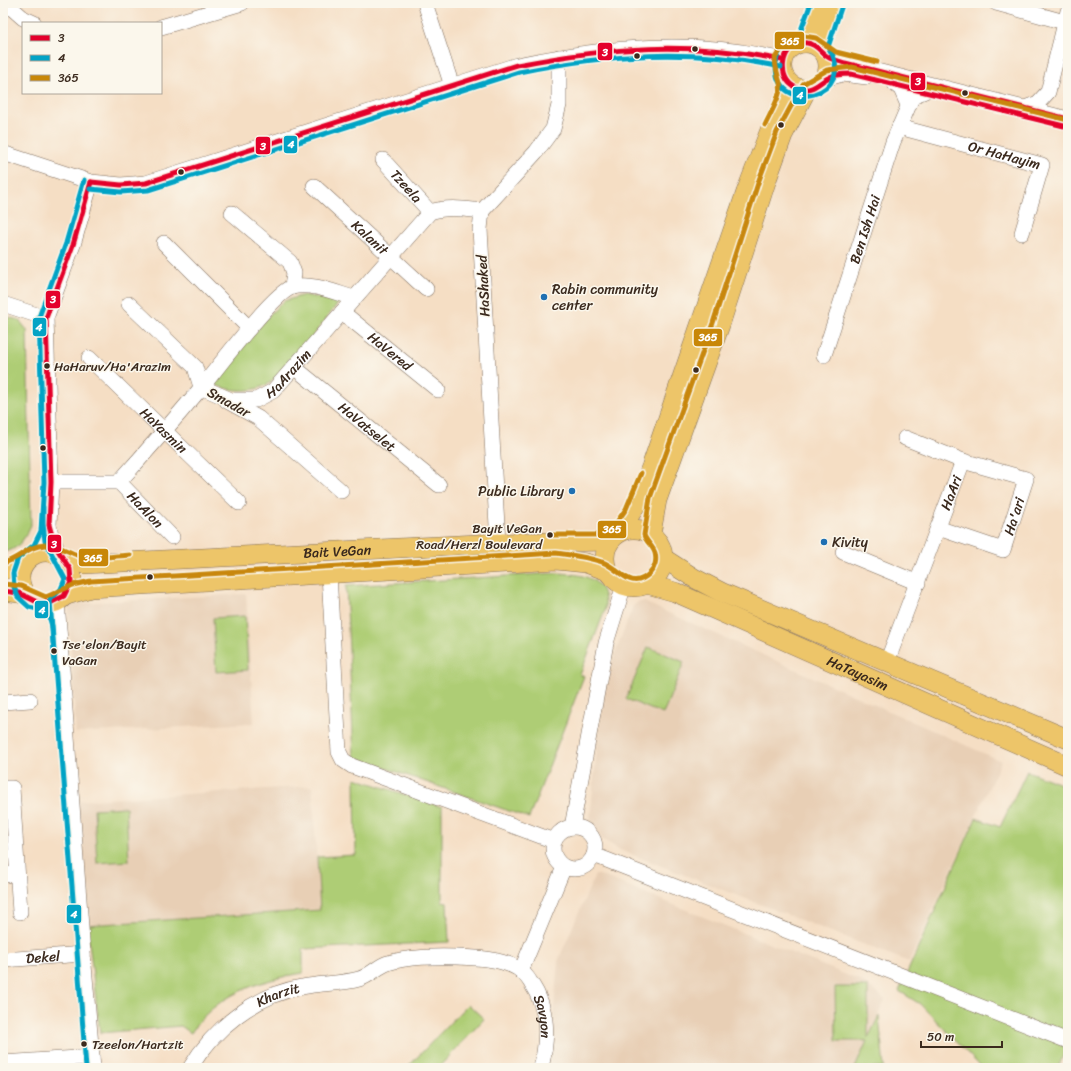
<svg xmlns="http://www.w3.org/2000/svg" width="1071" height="1071" font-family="Sriracha,sans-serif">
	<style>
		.built { fill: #e8cfb5 }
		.green { fill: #aecd75; stroke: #747c4a }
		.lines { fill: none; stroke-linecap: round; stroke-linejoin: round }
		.minor-casing { stroke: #7c6958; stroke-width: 16 }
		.major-casing { stroke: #7c6958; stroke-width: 20 }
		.minor { stroke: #fff; stroke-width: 15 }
		.major { stroke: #edc569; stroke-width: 19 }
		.bus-1-casing { stroke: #fbf7ec; stroke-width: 8 }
		.bus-2-casing { stroke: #fbf7ec; stroke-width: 8 }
		.bus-3-casing { stroke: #fbf7ec; stroke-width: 8 }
		.bus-1 { stroke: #e4002b; stroke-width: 5 }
		.bus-2 { stroke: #03a3c5; stroke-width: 5 }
		.bus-3 { stroke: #c88708; stroke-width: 5 }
		.bus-dot { fill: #3b2a1e; stroke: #fbf7ec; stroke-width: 1.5 }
		.poi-dot { fill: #1f6fb2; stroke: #fbf7ec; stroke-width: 1.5 }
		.labels { text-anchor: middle; stroke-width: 3; stroke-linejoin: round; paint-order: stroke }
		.bus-label { font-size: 13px; fill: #3b2a1e; stroke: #fbf7ec; text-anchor: start }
		.street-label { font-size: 14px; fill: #3b2a1e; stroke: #fbf7ec }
		.poi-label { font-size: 14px; fill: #3b2a1e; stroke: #fbf7ec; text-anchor: start }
		.line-badge { stroke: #fbf7ec; stroke-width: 1.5 }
		.badge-label { font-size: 11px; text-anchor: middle; font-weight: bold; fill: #fff }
	</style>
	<rect width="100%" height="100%" fill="#fbf7ec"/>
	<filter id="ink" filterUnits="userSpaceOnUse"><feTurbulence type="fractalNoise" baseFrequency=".025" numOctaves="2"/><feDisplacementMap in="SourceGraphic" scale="8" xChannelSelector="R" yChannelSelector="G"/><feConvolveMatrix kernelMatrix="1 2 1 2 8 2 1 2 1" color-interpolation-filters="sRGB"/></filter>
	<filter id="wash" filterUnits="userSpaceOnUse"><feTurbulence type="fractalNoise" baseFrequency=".012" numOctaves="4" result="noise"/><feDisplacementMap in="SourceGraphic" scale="16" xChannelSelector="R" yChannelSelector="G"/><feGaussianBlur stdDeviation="0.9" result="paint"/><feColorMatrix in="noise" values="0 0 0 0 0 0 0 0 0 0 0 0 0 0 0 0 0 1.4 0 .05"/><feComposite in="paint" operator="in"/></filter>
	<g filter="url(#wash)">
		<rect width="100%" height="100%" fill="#f5dec4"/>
		<!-- built -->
		<g class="built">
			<path d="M246,594L254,723L76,733L68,604Z"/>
			<path d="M638,602H644L1001,761L909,962L620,850L602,839L590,820L603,686L633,606Z"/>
			<path d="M312,786L320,909L87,925L78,801Z"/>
			<path d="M595,875H600L866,983L885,1000L855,1068H618L605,1066L549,1065L558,961Z"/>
		</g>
		<!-- green -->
		<g class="green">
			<path d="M304,295L339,302C323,322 286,375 266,385C248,394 229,390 212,384L270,314L284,301Z"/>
			<path d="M3,316L19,320L27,330L31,525C25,538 18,551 3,552Z"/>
			<path d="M556,573C583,574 608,577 605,610L580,675L584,676L529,818L354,757L346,586Z"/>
			<path d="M245,616L248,670L216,672L213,618Z"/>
			<path d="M648,647L684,662L663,714L626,699Z"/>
			<path d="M1027,771L1068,787V1044L1058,1068H982L920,1004L899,991L976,818L1000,827Z"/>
			<path d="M355,778L442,807V902L447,903L449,942L303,949V973C261,980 214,995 191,1033L181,1026L100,1033L87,925L320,910L317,857L356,855Z"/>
			<path d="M126,807L129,861L97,863L94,809Z"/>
			<path d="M835,987H868V1038L879,1016L884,1068H855L867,1041H836Z"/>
			<path d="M468,1004L484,1019L438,1068H407Z"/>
		</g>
	</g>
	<g filter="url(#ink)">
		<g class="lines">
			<defs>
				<g id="minor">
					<path d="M6,3L23,18L34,23"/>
					<path d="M425,3L452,86"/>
					<path d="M996,3L1068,23"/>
					<path d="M161,27L242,3"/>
					<path d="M826,55L845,63L1068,119"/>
					<path d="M825,79L842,74L867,77"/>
					<path d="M895,84L901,89L908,105"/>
					<path d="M1025,108L1038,103L1048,92L1068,11"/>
					<path id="s1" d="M899,127L1042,165L1022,233"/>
					<path d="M3,153L91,182L121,185L146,183L517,65C605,47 695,38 782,60"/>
					<path id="s2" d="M383,160L430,212"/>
					<path id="s3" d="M314,186L426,289"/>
					<path d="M232,213L290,262L294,273L292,287"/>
					<path d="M164,243L249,328"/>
					<path d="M3,304L46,318"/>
					<path d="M129,304L195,367L201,387L208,390"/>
					<path id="s4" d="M342,312L438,390"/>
					<path id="s5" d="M824,355L893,142L911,100L915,95L925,91"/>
					<path id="s6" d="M89,358L239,503"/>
					<path id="s7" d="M295,368L439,485"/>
					<path id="s8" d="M201,387L231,400H256L273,391L430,212C448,206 464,209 482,211"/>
					<path d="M227,401L258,418L341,491"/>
					<path d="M51,482H119C147,451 174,420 201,388C217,369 273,293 292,287C311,282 336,293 354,298"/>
					<path id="s9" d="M119,482L172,537"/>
					<path d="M49,526L52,539L61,557"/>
					<path id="s10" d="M938,528L1003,550L1026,479L963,461"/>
					<path d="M498,543L480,229L482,211L536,152L553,129L559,105V57"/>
					<path d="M843,552L918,583"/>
					<path d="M37,553L45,543L49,525L51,482L46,318L73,245L91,182"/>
					<path d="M329,574L339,752L343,760L352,766L554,841"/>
					<path d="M57,601L83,954L93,1068"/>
					<path d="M46,604L52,611L58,623"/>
					<path id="s11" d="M887,662L963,461L905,438"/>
					<path d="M3,702L30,700"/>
					<path d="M3,788H12L20,912"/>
					<circle cx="574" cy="848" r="21"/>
					<path d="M572,827L606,643L624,585"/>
					<path d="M594,855L1068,1041"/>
					<path d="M3,875L17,874"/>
					<path id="s12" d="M3,960L83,954"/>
					<path d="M521,971L564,867"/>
					<path d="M3,1063L92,1057"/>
					<path id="s13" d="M190,1068C214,1028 255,995 302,987C321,983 341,984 359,979C370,976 378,966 388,963C406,957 438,956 457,957C477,958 499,958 517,968C522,971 528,978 531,983C549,1010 548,1038 541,1068"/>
				</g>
				<g id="major">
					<circle cx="805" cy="66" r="23"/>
					<path d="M804,43L818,3"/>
					<path d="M820,48L835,3"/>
					<circle cx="634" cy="558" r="29"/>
					<path d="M620,532L637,503L651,467L746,192L770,130L785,99L788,82"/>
					<path d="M651,534L657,500L720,325L766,182L783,135L807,89"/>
					<circle cx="46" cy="578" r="26"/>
					<path d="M663,558L694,578L721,592L1068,739"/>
					<path id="s14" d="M64,559L84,564L498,543L610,541"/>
					<path d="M3,570L24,562"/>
					<path id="s15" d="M647,584L675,592L1068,766"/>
					<path d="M3,591L19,593L27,596"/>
					<path d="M64,596L91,588L556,560L586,563L608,571"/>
				</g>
			</defs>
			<!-- minor casing -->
			<use href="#minor" class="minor-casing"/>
			<!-- major casing -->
			<use href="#major" class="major-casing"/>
			<!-- minor -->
			<use href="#minor" class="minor"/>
			<!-- major -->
			<use href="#major" class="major"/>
			<defs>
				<g id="bus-1">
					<path d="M1068,119L845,63C839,61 833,60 828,57C820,52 817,44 807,43C779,40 774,86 802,89C814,91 820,81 830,77C836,74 844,74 851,74L1068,127"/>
					<path d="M91,182L121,185L146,183L517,65C610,47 689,41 782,60"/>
					<path d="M3,591L19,593L37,602L50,603L64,596L71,582L70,569L55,546L49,525L51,482L46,318L73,245L91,182"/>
				</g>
				<g id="bus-2">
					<path d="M811,3L798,38C787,42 776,51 776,64C774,119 861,95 828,47L842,5"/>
					<path d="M84,180L66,243L39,317L44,482L41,531L34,545L18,558L13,573L14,587L18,597L29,607L42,610L50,619L52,626L86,1068"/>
					<path d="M90,189L121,192L148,190L519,72C610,54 689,48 781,67"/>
					<path d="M43,507V524L45,541L65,579L61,589L50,600L53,643"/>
				</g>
				<g id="bus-3">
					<path d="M765,125C769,116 783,93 780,83C778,75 775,67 775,58L786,42L804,36L816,38L836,52L877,62"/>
					<path d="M550,535H595L610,532L626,509L641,473"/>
					<path d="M3,563C20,559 27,546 45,545C59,544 70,554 83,557C97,559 115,556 130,555"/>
					<path d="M4,584L21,586L46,597L73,585L91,581L556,553C572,555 587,557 602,562C619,567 630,593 650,573C655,568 657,560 655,553C653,546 646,542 644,535L650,498L713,323L759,180L777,132L803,84L827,70L852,67L1068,120"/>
				</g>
			</defs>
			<!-- bus-1 casing -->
			<use href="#bus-1" class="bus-1-casing"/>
			<!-- bus-2 casing -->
			<use href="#bus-2" class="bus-2-casing"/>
			<!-- bus-3 casing -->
			<use href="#bus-3" class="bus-3-casing"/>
			<!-- bus-1 -->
			<use href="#bus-1" class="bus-1"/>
			<!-- bus-2 -->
			<use href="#bus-2" class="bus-2"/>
			<!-- bus-3 -->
			<use href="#bus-3" class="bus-3"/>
		</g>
	</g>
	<!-- markers -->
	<g class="bus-dot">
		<circle cx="695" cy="49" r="3.5"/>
		<circle cx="637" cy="56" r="3.5"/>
		<circle cx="965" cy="93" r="3.5"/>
		<circle cx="781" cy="125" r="3.5"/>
		<circle cx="181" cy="172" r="3.5"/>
		<circle cx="47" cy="366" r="3.5"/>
		<circle cx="696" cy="370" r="3.5"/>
		<circle cx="43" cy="448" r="3.5"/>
		<circle cx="550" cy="535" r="3.5"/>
		<circle cx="150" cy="577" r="3.5"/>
		<circle cx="54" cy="651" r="3.5"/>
		<circle cx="84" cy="1044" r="3.5"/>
	</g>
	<g class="poi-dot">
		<circle cx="544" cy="297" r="4"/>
		<circle cx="572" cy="491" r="4"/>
		<circle cx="824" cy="542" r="4"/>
	</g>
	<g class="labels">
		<!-- bus labels -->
		<g class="bus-label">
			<text x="54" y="371">HaHaruv/Ha'Arazim</text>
			<text x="542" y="533" text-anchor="end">Bayit VeGan<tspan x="542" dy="16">Road/Herzl Boulevard</tspan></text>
			<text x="62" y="649">Tse'elon/Bayit<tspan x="62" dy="16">VaGan</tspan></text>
			<text x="92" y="1049">Tzeelon/Hartzit</text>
		</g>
		<!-- street labels -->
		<g class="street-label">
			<text dy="5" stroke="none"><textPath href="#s1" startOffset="109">Or HaHayim</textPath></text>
			<text dy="5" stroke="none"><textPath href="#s2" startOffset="35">Tzeela</textPath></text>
			<text dy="5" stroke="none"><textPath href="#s5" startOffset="132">Ben Ish Hai</textPath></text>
			<text dy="5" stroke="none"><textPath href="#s3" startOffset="76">Kalanit</textPath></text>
			<text transform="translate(483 286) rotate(-93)" y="5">HaShaked</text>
			<text dy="5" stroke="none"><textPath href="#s4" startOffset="62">HaVered</textPath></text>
			<text dy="5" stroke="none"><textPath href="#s8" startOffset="100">HaArazim</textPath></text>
			<text transform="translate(229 402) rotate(29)" y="5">Smadar</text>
			<text dy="5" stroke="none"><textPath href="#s7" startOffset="93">HaVatselet</textPath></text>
			<text dy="5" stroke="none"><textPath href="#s6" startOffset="104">HaYasmin</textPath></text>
			<text dy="5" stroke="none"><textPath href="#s11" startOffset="181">HaAri</textPath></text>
			<text dy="5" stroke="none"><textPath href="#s9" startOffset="38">HaAlon</textPath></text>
			<text dy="5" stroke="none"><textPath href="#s10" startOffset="104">Ha'ari</textPath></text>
			<text dy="5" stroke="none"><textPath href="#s14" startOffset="274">Bait VeGan</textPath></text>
			<text dy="5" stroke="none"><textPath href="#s15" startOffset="229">HaTayasim</textPath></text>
			<text dy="5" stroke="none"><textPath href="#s12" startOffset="40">Dekel</textPath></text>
			<text dy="5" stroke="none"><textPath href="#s13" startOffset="117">Kharzit</textPath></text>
			<text dy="5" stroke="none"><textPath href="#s13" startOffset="421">Savyon</textPath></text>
		</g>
		<!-- poi labels -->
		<g class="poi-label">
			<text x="552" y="294">Rabin community<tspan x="552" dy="16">center</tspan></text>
			<text x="564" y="496" text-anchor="end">Public Library</text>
			<text x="832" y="547">Kivity</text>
		</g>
	</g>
	<g class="line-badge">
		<rect x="774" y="31" width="31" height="19" rx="4" fill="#c88708"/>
		<rect x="597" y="42" width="16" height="19" rx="4" fill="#e4002b"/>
		<rect x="910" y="72" width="16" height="19" rx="4" fill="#e4002b"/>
		<rect x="792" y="86" width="15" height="19" rx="4" fill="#03a3c5"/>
		<rect x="283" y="135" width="15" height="19" rx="4" fill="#03a3c5"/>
		<rect x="255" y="136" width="16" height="19" rx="4" fill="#e4002b"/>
		<rect x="45" y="290" width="16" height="19" rx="4" fill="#e4002b"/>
		<rect x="32" y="317" width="15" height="20" rx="4" fill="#03a3c5"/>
		<rect x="693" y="328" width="30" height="19" rx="4" fill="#c88708"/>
		<rect x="597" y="520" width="30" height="19" rx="4" fill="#c88708"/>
		<rect x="47" y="534" width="15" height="19" rx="4" fill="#e4002b"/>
		<rect x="78" y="548" width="31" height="19" rx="4" fill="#c88708"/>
		<rect x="34" y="600" width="15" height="19" rx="4" fill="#03a3c5"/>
		<rect x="66" y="904" width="16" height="20" rx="4" fill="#03a3c5"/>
	</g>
	<g class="badge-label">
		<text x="790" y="45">365</text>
		<text x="605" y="56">3</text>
		<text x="918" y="85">3</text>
		<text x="800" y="99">4</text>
		<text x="291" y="148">4</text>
		<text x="263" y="150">3</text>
		<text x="53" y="303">3</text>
		<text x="39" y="331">4</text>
		<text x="708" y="341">365</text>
		<text x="612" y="533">365</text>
		<text x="54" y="548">3</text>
		<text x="93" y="562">365</text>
		<text x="42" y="614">4</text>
		<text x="74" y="918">4</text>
	</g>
	<!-- margin -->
	<rect width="1071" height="1071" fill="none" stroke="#fbf7ec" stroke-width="16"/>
	<!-- legend -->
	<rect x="22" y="22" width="140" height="72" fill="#fbf7ec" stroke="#aea59a"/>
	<rect x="30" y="35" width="20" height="6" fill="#e4002b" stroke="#aea59a"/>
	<text x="58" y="42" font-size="12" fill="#3b2a1e">3</text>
	<rect x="30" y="55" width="20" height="6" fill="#03a3c5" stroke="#aea59a"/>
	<text x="58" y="62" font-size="12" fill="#3b2a1e">4</text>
	<rect x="30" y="75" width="20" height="6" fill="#c88708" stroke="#aea59a"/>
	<text x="58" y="82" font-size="12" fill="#3b2a1e">365</text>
	<!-- scale -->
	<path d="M921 1041v6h81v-6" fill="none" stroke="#3b2a1e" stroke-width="2"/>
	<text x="927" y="1041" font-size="12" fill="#3b2a1e" stroke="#fbf7ec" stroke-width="3" paint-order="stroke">50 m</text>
</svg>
